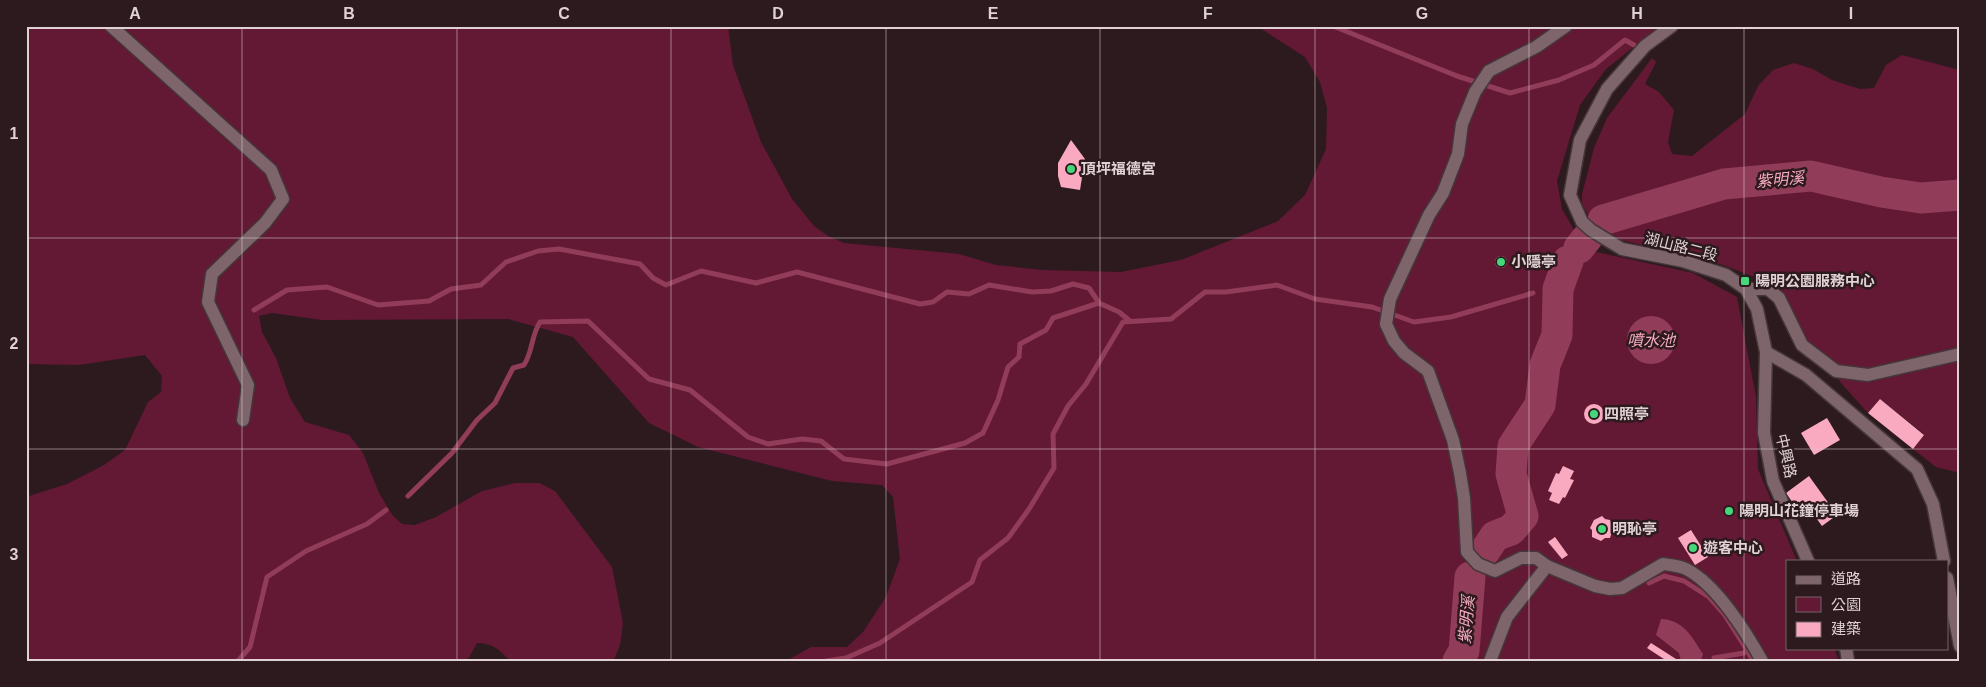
<svg xmlns="http://www.w3.org/2000/svg" width="1986" height="687" font-family="Helvetica,'Noto Sans TC',sans-serif">
	<style>
		.green { fill: #631834 }
		.water { fill: #913c58 }
		.lines { fill: none; stroke-linecap: round; stroke-linejoin: round }
		.stream { stroke: #913c58; stroke-width: 5 }
		.river { stroke: #913c58; stroke-width: 31 }
		.building { fill: #f9aac0 }
		.minor-casing { stroke: #45363a; stroke-width: 15 }
		.minor { stroke: #7d656b; stroke-width: 12 }
		.grid { fill: none; stroke: #dfd1d4; stroke-width: 1; stroke-opacity: 0.55 }
		.poi-dot { fill: #45d77a; stroke: #2d1a1f; stroke-width: 2 }
		.labels { text-anchor: middle; stroke-width: 5; stroke-linejoin: round; paint-order: stroke }
		.poi-label { font-size: 15px; font-weight: bold; fill: #dfd1d4; stroke: #2d1a1f; text-anchor: start }
		.street-label { font-size: 15px; fill: #dfd1d4; stroke: #2d1a1f }
		.water-label { font-size: 16px; font-style: italic; fill: #f7adc1; stroke: #2d1a1f }
		.neatline { fill: none; stroke: #dfd1d4; stroke-width: 2 }
		.grid-label { font-size: 16px; text-anchor: middle; font-weight: bold; fill: #dfd1d4 }
	</style>
	<rect width="100%" height="100%" fill="#2d1a1f"/>
	<!-- green -->
	<g class="green">
		<path d="M26,26H728L733,65L761,142L792,199L814,226L828,236L844,243L959,254L996,265L1043,270L1121,272L1181,260L1278,221L1305,195L1326,149L1327,108L1320,82L1305,57L1257,26H1660L1606,69L1580,105L1557,181L1562,209L1577,235L1592,251L1693,273L1737,297L1756,397L1758,469L1797,561H1787V648H1834L1839,661H786L811,647H847L863,632L886,597L900,559L893,497L882,485L832,481L698,447L649,423L573,337L508,319L322,320L272,313L259,316L262,332L276,358L290,398L305,422L349,435L363,453L379,493L393,516L402,524L415,525L436,517L482,491L515,483H539L555,491L612,567L623,623L620,645L614,660L510,661C499,649 492,643 477,643L467,661H26V497L67,484L104,465L125,450L148,402L161,392L162,376L145,355L79,365L26,364Z"/>
		<path d="M1902,55L1960,70V473L1936,467L1913,449L1924,434L1880,399L1868,413L1841,383L1820,353L1806,341L1789,308L1765,281L1723,265L1621,240L1603,230L1590,218L1582,204V194L1594,148L1607,118L1652,58L1656,62L1645,84L1659,92L1674,110L1668,142L1672,154L1692,156L1745,114L1758,86L1773,70L1794,63L1813,69L1832,80L1860,89L1874,88L1886,65Z"/>
	</g>
	<!-- water -->
	<g class="water">
		<circle cx="1651" cy="340" r="24"/>
		<path d="M1661,619C1684,620 1692,637 1703,654L1701,661H1681L1679,653L1656,635Z"/>
	</g>
	<g class="lines">
		<!-- stream -->
		<g class="stream">
			<path d="M1333,26L1457,76L1510,93L1559,80L1594,65L1625,40L1634,45"/>
			<path d="M1553,290L1558,289"/>
			<path d="M254,310L287,290L327,287L378,305L429,301L451,289L481,285L506,262L538,251L559,249L640,264L653,278L666,285L701,271L756,283L797,272L920,304L933,302L947,292L969,294L989,285L1032,292L1051,291L1073,284L1089,288L1099,303L1119,312L1130,321"/>
			<path d="M408,496L452,453L477,420L495,403L513,368L524,365C533,351 531,336 540,322L588,321L649,379L690,390L748,437L768,444L802,439L821,441L844,459L887,464L965,443L983,433L998,400L1008,367L1019,357L1020,344L1046,330L1053,318L1099,303"/>
			<path d="M1649,583L1664,576L1684,581L1709,597L1724,614L1747,650"/>
			<path d="M1714,658L1744,653L1747,650L1753,661"/>
			<path d="M238,661L250,647L267,577L306,551L367,524L386,510"/>
			<path d="M826,661L846,658L880,643L972,582L980,560L1008,538L1029,509L1054,468L1053,434L1068,406L1086,384L1123,322L1171,319L1205,292H1226L1277,285L1315,299L1372,307L1414,322L1451,317L1533,293"/>
		</g>
		<!-- river -->
		<g class="river">
			<path d="M1603,220L1724,184L1811,176L1881,192L1921,198L1960,195"/>
			<path d="M1579,248L1587,238"/>
			<path d="M1485,551L1495,536L1511,530L1523,516L1511,474L1513,446L1540,405L1545,365L1557,335L1558,289L1568,261"/>
			<path d="M1458,661L1464,651L1470,577"/>
		</g>
	</g>
	<!-- building -->
	<g class="building">
		<path d="M1071,140L1085,159L1080,190L1061,187L1058,176V163Z"/>
		<circle cx="1501" cy="262" r="6"/>
		<path d="M1880,399L1924,435L1913,449L1868,413Z"/>
		<circle cx="1594" cy="414" r="10"/>
		<path d="M1827,418L1840,440L1814,455L1801,433Z"/>
		<path d="M1563,466L1574,471L1570,479L1574,480L1565,498L1563,497L1559,504L1549,500L1552,493L1548,491L1556,473L1559,474Z"/>
		<path d="M1809,476L1837,515L1822,526L1803,500L1795,506L1786,493Z"/>
		<path d="M1602,516L1605,519L1610,520L1613,528L1610,538H1605L1601,541L1592,537V530L1590,528L1594,520Z"/>
		<path d="M1691,530L1708,557L1695,565L1678,538Z"/>
		<path d="M1555,537L1568,555L1562,559L1548,542Z"/>
		<path d="M1651,643L1676,659L1674,661H1667L1647,648Z"/>
	</g>
	<g class="lines">
		<defs>
			<g id="minor">
				<path d="M111,26L271,170L283,199L265,223L212,274L208,302L248,385L243,420"/>
				<path d="M1566,26L1536,47L1489,71L1475,92L1462,124L1458,154L1443,193L1429,215L1390,299L1386,324L1394,341L1404,353L1428,371L1453,440L1460,473L1464,498L1467,552L1478,564L1495,571L1521,558H1536L1547,566L1595,586L1610,589L1622,588L1663,564C1670,565 1680,566 1686,569C1716,584 1746,632 1762,661"/>
				<path d="M1672,26L1645,46L1607,89L1580,140L1570,195L1582,222L1591,230L1622,249L1683,261L1726,275L1746,289L1757,309L1766,352L1764,433L1773,481L1808,561"/>
				<path d="M1746,289H1768L1779,298L1802,345L1836,371L1868,375L1960,354"/>
				<path d="M1766,352L1806,375L1917,469L1933,504L1944,561"/>
				<path d="M1947,578L1960,646"/>
				<path d="M1846,648L1848,661"/>
				<path d="M1490,661L1507,617L1547,566"/>
			</g>
		</defs>
		<!-- minor casing -->
		<use href="#minor" class="minor-casing"/>
		<!-- minor -->
		<use href="#minor" class="minor"/>
	</g>
	<!-- grid -->
	<path class="grid" d="M242,26V661M457,26V661M671,26V661M886,26V661M1100,26V661M1315,26V661M1529,26V661M1744,26V661M26,238H1960M26,449H1960"/>
	<!-- markers -->
	<g class="poi-dot">
		<circle cx="1071" cy="169" r="5"/>
		<circle cx="1501" cy="262" r="5"/>
		<rect x="1740" y="276" width="10" height="10" rx="2.5"/>
		<circle cx="1594" cy="414" r="5"/>
		<circle cx="1729" cy="511" r="5"/>
		<circle cx="1602" cy="529" r="5"/>
		<circle cx="1693" cy="548" r="5"/>
	</g>
	<g class="labels">
		<!-- poi labels -->
		<g class="poi-label">
			<text x="1081" y="174">頂坪福德宮</text>
			<text x="1511" y="267">小隱亭</text>
			<text x="1755" y="286">陽明公園服務中心</text>
			<text x="1604" y="419">四照亭</text>
			<text x="1739" y="516">陽明山花鐘停車場</text>
			<text x="1612" y="534">明恥亭</text>
			<text x="1703" y="553">遊客中心</text>
		</g>
		<!-- street labels -->
		<g class="street-label">
			<text transform="translate(1681 247) rotate(14)" y="5">湖山路二段</text>
			<text transform="translate(1786 456) rotate(77)" y="5">中興路</text>
		</g>
		<!-- water labels -->
		<g class="water-label">
			<text transform="translate(1780 179) rotate(-5)" y="6">紫明溪</text>
			<text x="1651" y="346">噴水池</text>
			<text transform="translate(1466 620) rotate(-85)" y="6">紫明溪</text>
		</g>
	</g>
	<!-- border -->
	<rect width="1986" height="687" fill="none" stroke="#2d1a1f" stroke-width="55"/>
	<!-- legend -->
	<rect x="1786" y="560" width="162" height="90" fill="#2d1a1f" stroke="#746367"/>
	<rect x="1796" y="576" width="25" height="8" fill="#7d656b" stroke="#746367"/>
	<text x="1831" y="584" font-size="15" fill="#dfd1d4">道路</text>
	<rect x="1796" y="597" width="25" height="15" fill="#631834" stroke="#746367"/>
	<text x="1831" y="610" font-size="15" fill="#dfd1d4">公園</text>
	<rect x="1796" y="622" width="25" height="15" fill="#f9aac0" stroke="#746367"/>
	<text x="1831" y="634" font-size="15" fill="#dfd1d4">建築</text>
	<rect x="28" y="28" width="1930" height="632" class="neatline"/>
	<g class="grid-label">
		<text x="135" y="19">A</text>
		<text x="349" y="19">B</text>
		<text x="564" y="19">C</text>
		<text x="778" y="19">D</text>
		<text x="993" y="19">E</text>
		<text x="1208" y="19">F</text>
		<text x="1422" y="19">G</text>
		<text x="1637" y="19">H</text>
		<text x="1851" y="19">I</text>
		<text x="14" y="139">1</text>
		<text x="14" y="349">2</text>
		<text x="14" y="560">3</text>
	</g>
</svg>
